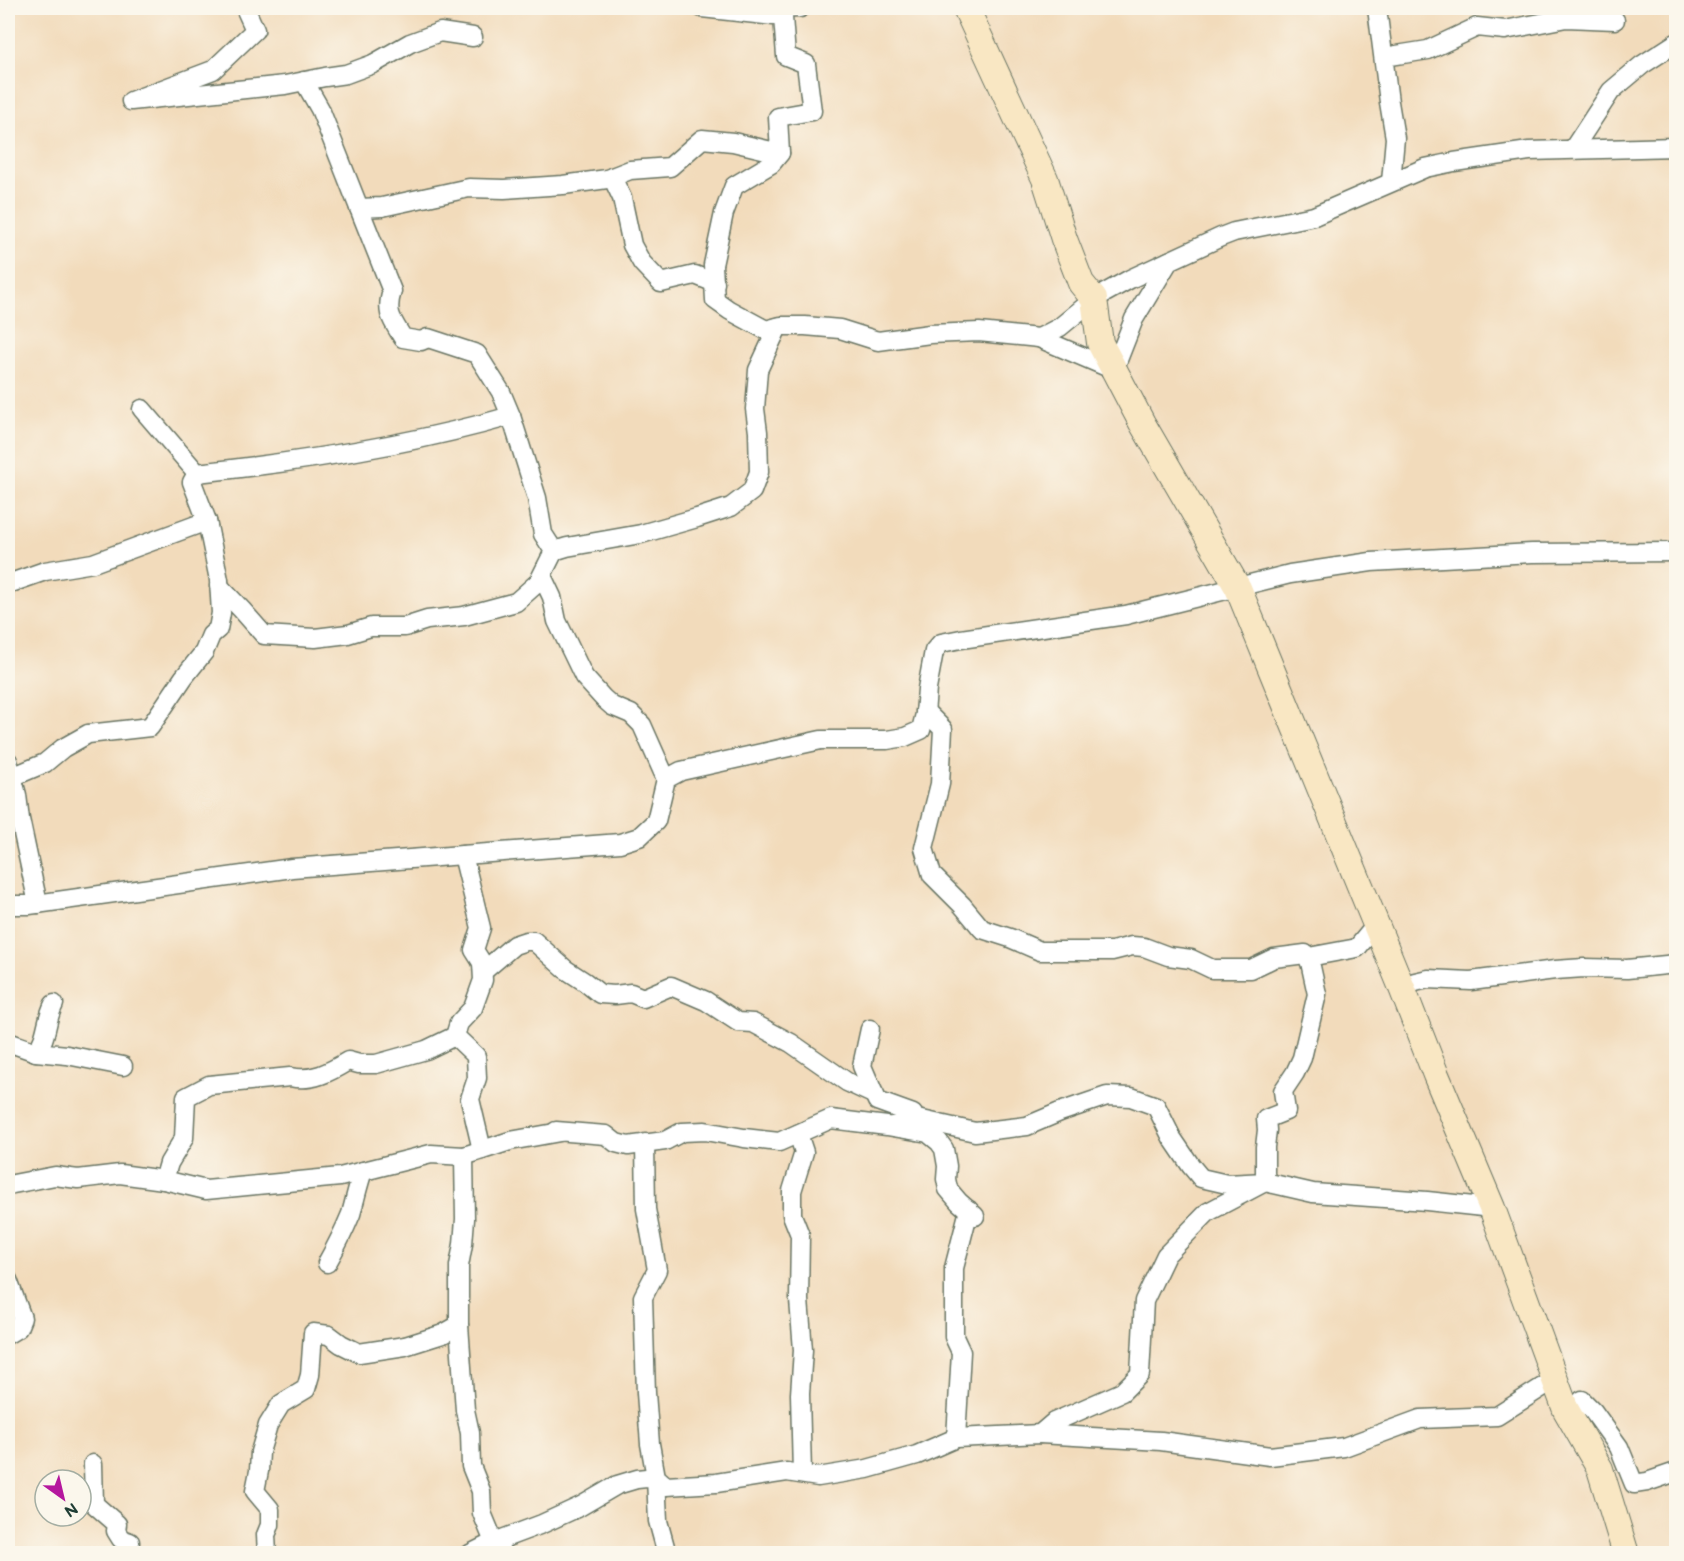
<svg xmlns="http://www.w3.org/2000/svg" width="1684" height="1561" font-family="'Balsamiq Sans',sans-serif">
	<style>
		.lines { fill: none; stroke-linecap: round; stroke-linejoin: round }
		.street-casing { stroke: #697463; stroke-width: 21 }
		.secondary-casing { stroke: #697463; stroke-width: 28 }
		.street { stroke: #fff; stroke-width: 18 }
		.secondary { stroke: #f9e7c3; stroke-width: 26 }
	</style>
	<rect width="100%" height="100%" fill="#fbf7ec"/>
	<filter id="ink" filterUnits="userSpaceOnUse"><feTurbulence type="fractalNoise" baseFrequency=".0167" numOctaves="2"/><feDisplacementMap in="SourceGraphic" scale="12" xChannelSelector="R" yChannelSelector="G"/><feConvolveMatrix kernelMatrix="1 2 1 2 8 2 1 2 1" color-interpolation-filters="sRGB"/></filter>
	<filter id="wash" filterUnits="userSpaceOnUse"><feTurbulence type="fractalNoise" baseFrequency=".008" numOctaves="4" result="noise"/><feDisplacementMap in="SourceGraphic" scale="24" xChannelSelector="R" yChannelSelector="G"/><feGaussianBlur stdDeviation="1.35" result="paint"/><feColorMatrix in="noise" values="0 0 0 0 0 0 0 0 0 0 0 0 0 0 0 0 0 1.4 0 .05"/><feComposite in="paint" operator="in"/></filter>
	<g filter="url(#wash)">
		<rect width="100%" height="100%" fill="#f2dbbb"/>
	</g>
	<g filter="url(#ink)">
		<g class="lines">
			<defs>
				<g id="street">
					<path d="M245,8L255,30L213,70L131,101L285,85L325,77L346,74L373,64L410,43L440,32L473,37"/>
					<path d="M702,8L783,17L786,56L806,64L812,111L778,117L780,153L771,164L734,186L724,213L713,265L715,300L729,310L766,330L781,326H805L840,329L878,341L930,334L979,332L1039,338L1114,370L1134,319L1169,261"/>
					<path d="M1377,8L1389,102L1395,138L1391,182"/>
					<path d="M769,9L800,8"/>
					<path d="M1384,57L1428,50L1477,27L1505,30L1566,18L1615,20"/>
					<path d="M304,81L320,109L359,208L382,207L469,188L504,189L563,185L607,179L630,170L670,167L702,139L733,142L780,153"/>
					<path d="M1573,149L1611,91L1642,65L1676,43"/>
					<path d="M612,177L622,198L632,245L642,263L661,283L695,275L715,283"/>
					<path d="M1039,338L1060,327L1094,299L1130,279L1221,237L1234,232L1314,216L1425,168L1454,162L1529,151L1676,147"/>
					<path d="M142,409L197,473C301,462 410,445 511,416L501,392L477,354L428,338L421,341L403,338C392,320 385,313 392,291L359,208"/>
					<path d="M511,416L537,498L543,534L554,551L539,581"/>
					<path d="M554,551L567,547L641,534L697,518L731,507L752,491L759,472L758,432L755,409L758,370L778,327"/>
					<path d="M8,584L45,571L93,563L207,521L192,482L197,473"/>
					<path d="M219,586L242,610L264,635L315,638L348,634L371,627H405L427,620L464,616L516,602L543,578L552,597L557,621L584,677L603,698L612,706L631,714L642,725L666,779"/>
					<path d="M925,711L943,729L940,784L924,848L932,875L962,905L982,929L1010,938L1040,951H1112L1132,946L1144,947L1168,956L1191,959L1212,969H1251L1274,958L1305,954L1310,962"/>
					<path d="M8,761L17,795L20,819L38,904"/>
					<path d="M12,777L45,763L63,748L88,734L150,727L184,677L204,652L211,635L218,629L221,613L219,580L207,521"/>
					<path d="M463,855L481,928L474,950L486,969L514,945L526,941H534L565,969L585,982L600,994L615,995L631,993L643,998L671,986L706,1001L738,1022L753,1023L791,1043L847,1082L875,1095"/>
					<path d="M8,905H29L292,868L620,843L639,837L656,821L666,779L681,771L821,740H887L905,737L921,730L925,714L927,689L934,651L941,643L961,639L1126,615L1290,574L1371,562L1532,553L1676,552"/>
					<path d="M1402,988L1415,982L1428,979L1471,981L1555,970L1584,968L1627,969L1676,964"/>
					<path d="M870,1029L862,1066L877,1101L913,1114L911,1122"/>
					<path d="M455,1036L476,1056L477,1078L470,1099L482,1150"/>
					<path d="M8,1042L36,1052L67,1055L123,1066"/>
					<path d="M36,1052C48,1037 45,1021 54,1004"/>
					<path d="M892,1126L922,1120L975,1132L1027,1126L1060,1112L1107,1096L1131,1097L1156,1106L1172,1138L1191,1166L1201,1178L1227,1184L1265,1182L1313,1193L1427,1201L1492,1208"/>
					<path d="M556,1131L606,1135L616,1143L628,1146L665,1141L682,1132L705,1131L744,1138L779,1142L831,1119L887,1126L928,1133L939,1142L944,1149L947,1166L946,1179L948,1189L959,1202L975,1216"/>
					<path d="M798,1134L804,1152L792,1191V1215L800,1235L799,1300L803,1350L800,1394L802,1474"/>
					<path d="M645,1143L646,1209L657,1270L643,1297L646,1393L650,1444L656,1477L666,1486L716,1483L787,1472L818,1477L867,1469L917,1455L956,1438L1040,1434L1054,1422L1122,1392L1140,1374L1144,1301L1166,1255L1208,1212L1265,1182V1147L1267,1130L1266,1119L1286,1111L1283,1091L1295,1073L1302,1058L1317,994L1310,962L1314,956L1357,948L1376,925"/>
					<path d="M164,1180L169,1163L184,1138L186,1097L209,1085L290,1077C312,1082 330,1072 348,1061L359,1064H376L426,1050L455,1036L459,1023L473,1008L483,980L482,963"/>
					<path d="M8,1185L55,1176L78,1179L120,1174L164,1180L206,1190L340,1177L431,1154L464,1156"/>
					<path d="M327,1263C336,1247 344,1231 351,1214C355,1200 358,1185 363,1171"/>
					<path d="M8,1280L22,1318L18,1328L8,1334"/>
					<path d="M459,1325L465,1410L470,1433L471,1466L481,1491L482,1513L494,1542L503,1554"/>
					<path d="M1566,1410L1579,1405L1582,1400L1593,1411L1619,1447L1634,1484L1647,1482L1676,1472"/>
					<path d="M1040,1434L1161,1441L1270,1456L1344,1447L1420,1419L1497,1416L1555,1379"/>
					<path d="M956,1438L961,1352L954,1337V1268L969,1210"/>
					<path d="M93,1464L94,1504L117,1524L116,1531L121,1539L130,1542L128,1554"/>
					<path d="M267,1554L266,1535L270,1525V1509L255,1491L259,1471L260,1452L268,1425L281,1404L306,1389L310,1375L313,1333L329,1335L341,1344L359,1353L405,1346L443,1334L459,1325V1266L463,1244L465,1219L464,1156L510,1141L560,1132"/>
					<path d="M470,1554L494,1542L542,1524L581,1506L617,1485L637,1479L656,1477L658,1521L667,1554"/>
				</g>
				<path id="secondary" d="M966,8L1045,179L1064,239L1081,283L1094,299L1100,343L1142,423L1238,588L1402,988L1436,1075L1492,1208L1566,1410L1600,1469L1626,1554"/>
			</defs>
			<!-- street casing -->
			<use href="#street" class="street-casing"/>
			<!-- secondary casing -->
			<use href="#secondary" class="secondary-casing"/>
			<!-- street -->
			<use href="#street" class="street"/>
			<!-- secondary -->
			<use href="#secondary" class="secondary"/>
		</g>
	</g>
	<!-- margin -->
	<rect width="1684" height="1561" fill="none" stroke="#fbf7ec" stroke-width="30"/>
	<!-- north arrow -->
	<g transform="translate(63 1498) rotate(146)"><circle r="28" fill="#fbf7ec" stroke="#a3ada2" stroke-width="1.5"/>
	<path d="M0-4.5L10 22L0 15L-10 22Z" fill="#b5179e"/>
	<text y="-9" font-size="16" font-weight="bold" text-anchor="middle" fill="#1f3d34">N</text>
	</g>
</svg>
